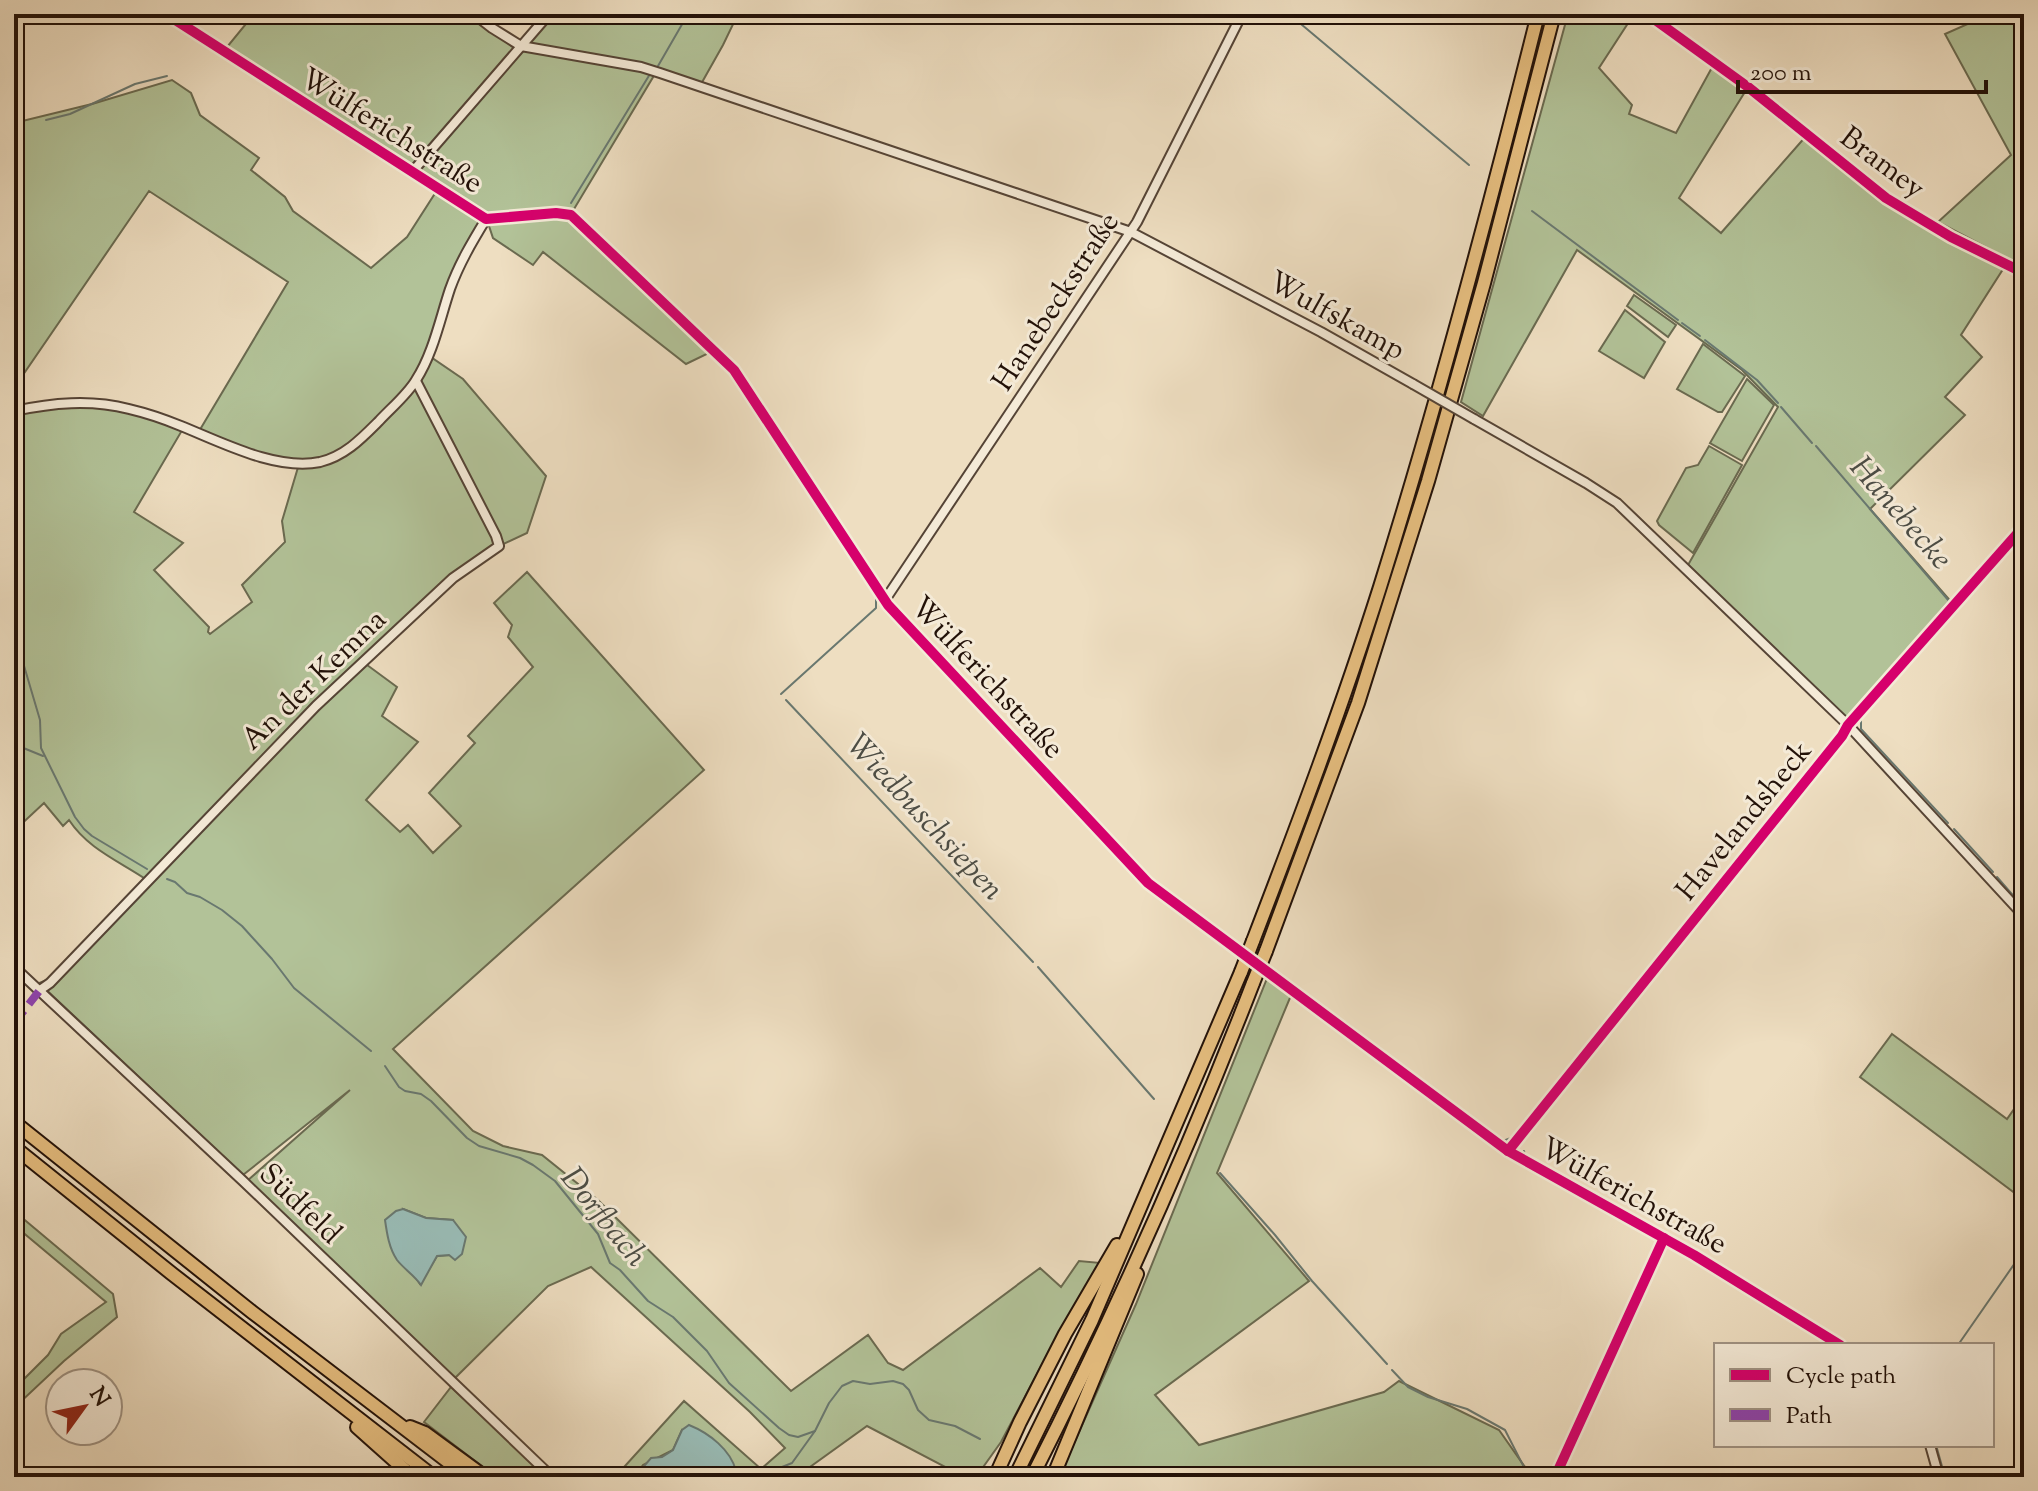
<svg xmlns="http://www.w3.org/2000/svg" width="2038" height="1491" font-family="'Sorts Mill Goudy',serif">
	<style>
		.green { fill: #b2c298; stroke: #6a6a50; stroke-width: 2; fill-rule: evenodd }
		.water { fill: #99bcb6; stroke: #697870; stroke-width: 2 }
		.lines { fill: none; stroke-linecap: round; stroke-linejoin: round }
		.stream { stroke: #697870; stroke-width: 2 }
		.minor-casing { stroke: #554436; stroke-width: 12 }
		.highway-casing { stroke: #221108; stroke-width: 16 }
		.minor { stroke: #f4ead7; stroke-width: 8 }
		.highway { stroke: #e7bf80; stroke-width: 12 }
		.minor-bridge-casing { stroke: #554436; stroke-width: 12; stroke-linecap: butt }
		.highway-bridge-casing { stroke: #221108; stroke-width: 16; stroke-linecap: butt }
		.minor-bridge { stroke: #f4ead7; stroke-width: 8 }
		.highway-bridge { stroke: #e7bf80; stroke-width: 12 }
		.quiet { stroke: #8e44ad; stroke-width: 8; stroke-dasharray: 16 8; stroke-linecap: butt }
		.cycleway-casing { stroke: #f4ead7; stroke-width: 15 }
		.cycleway { stroke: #d6006c; stroke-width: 10 }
		.labels { text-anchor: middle; stroke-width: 6; stroke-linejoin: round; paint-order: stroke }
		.street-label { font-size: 30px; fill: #221108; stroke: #f4ead7 }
		.water-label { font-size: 32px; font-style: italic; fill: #4c4d45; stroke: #f4ead7 }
	</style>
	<rect width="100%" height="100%" fill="#eedec1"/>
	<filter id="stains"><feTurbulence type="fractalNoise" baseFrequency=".0025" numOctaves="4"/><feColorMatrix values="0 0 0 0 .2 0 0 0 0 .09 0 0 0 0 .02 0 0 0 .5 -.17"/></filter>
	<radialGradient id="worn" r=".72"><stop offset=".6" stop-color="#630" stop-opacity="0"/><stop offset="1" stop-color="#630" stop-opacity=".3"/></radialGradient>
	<!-- green -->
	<g class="green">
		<path d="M254,14H470L519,52L550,14H738L723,45L701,84L655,74L571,214L715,350L686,364L543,252L533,265L493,238L487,220L464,255L428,355L463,379L546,476L527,533L499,546L453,578L363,662L397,687L382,716L418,742L366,800L400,832L408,825L433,853L461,826L429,793L475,743L468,736L533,667L508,637L512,625L494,603L527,572L704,770L393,1049L473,1131L503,1146L542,1155L598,1200L791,1391L868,1335L888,1363L903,1370L1040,1268L1061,1287L1079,1261L1101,1263L1047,1355L1001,1442L976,1477H951L955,1472L867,1426L796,1477H733L736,1471L682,1430L673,1450L643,1465L638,1472V1477H615L684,1401L761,1469L785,1448L750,1412L591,1267L548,1286L454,1379L247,1181L350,1090L243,1175L39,983L52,978L147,880C119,861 88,849 69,820L63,826L44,803L14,831V411L91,403L184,427L134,512L183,543L154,570L209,627L208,632L210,634L252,602L242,585L285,542L282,521L299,464L273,459L198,433L288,282L149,191L14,388V123L92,104L172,80L191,93L200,115L259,158L251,170L285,197L293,211L371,268L407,237L441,184L227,47ZM403,1209L426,1218L453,1220L449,1255L437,1256L420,1284L414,1275Z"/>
		<path d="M1568,14H1634L1599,68L1632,105L1629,114L1676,133L1715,62L1748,87L1679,198L1721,233L1807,135L1870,189L2005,266L1961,335L1982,357L1945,397L1965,415L1870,509L1954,605L1849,720L1688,565L1778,407L1742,370L1577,250L1483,416L1461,402Z"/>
		<path d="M1990,14H2024V267L1938,222L2011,155L1945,34Z"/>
		<path d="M1634,295L1676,325L1668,337L1627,306Z"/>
		<path d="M1625,310L1665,342L1644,378L1599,351Z"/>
		<path d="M1703,344L1745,376L1722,412H1718L1677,389Z"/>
		<path d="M1747,379L1774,405L1742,461L1710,443Z"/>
		<path d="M1709,446L1742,465L1693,553L1659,525L1657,521L1686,468L1698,465Z"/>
		<path d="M1268,976L1292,993L1217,1173L1309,1281L1155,1395L1199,1445L1384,1392L1399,1381L1499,1430L1532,1477H1059L1136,1304Z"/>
		<path d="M1892,1034L2007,1119L2024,1095V1200L1860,1077Z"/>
		<path d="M14,1211L113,1294L117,1317L64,1361L14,1408V1389L48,1355L61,1334L106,1302L14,1225Z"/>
		<path d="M451,1387L549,1477H496L424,1422Z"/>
	</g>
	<!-- water -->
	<g class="water">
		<path d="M403,1209L426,1218L453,1220L466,1237L462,1254L455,1260L449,1255L437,1256L421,1285C414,1275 404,1269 397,1260C389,1248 387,1234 385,1220L396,1211Z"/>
		<path d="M689,1425C709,1433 731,1450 736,1471L733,1477H719L707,1471L702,1472L700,1477H638V1473L651,1458L662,1457L673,1450L682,1430Z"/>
	</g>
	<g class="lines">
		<!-- stream -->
		<g class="stream">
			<path d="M1289,14L1469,165"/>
			<path d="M658,66L688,14"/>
			<path d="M46,120L70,114L135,84L167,76"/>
			<path d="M571,203L650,74"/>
			<path d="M1532,211L1678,320"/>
			<path d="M570,221L610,259"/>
			<path d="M618,266L727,370L833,531"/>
			<path d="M660,292L694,324"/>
			<path d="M1682,323L1700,336"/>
			<path d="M697,327L728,356L746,378"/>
			<path d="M1705,340L1757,380L1778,403"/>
			<path d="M750,385L810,477"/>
			<path d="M1781,407L1812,443"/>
			<path d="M1816,446L1949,601L1912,644"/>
			<path d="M815,485L843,526"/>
			<path d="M847,532L882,586"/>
			<path d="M894,603L909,621"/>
			<path d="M913,625L972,688"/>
			<path d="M14,648L22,659L40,720L41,748L75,817L84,829L92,836L147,869"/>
			<path d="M977,693L1038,758"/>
			<path d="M781,694L876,608V597L839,540"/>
			<path d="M786,700L1033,962"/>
			<path d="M1854,711L1907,649"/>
			<path d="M1861,717V729L1948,823"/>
			<path d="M14,747H21L43,756"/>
			<path d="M1042,763L1084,807"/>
			<path d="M1089,813L1127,853"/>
			<path d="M1954,829L1993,872"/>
			<path d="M1130,856L1150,877"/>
			<path d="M1997,877L2017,900"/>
			<path d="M167,879L175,882L187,893L200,897L222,910L242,926L272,959L294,988L371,1051"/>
			<path d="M1155,881L1169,892"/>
			<path d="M1172,895L1189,907"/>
			<path d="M1195,912L1235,941"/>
			<path d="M1038,967L1154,1099"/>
			<path d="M1297,987L1339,1018"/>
			<path d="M1345,1022L1384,1052"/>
			<path d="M1388,1055L1408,1069"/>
			<path d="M385,1066L399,1087L405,1091L421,1094L431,1101L467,1138L479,1146L520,1158L533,1165L555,1181L598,1234L610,1263L620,1270L648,1301L673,1317L707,1351L729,1383L779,1428L789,1435L798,1437L815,1431"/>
			<path d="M1414,1074L1469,1115"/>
			<path d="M1474,1119L1503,1141L1511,1138"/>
			<path d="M1524,1151L1525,1155L1664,1232"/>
			<path d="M1220,1173L1275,1235L1312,1281L1387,1364"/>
			<path d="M1670,1235L1707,1256"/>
			<path d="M1711,1259L1776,1299"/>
			<path d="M1780,1302L1819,1326"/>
			<path d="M1824,1329L1849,1345"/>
			<path d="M1958,1345L2024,1250"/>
			<path d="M1392,1370L1408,1387L1428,1397L1467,1409L1505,1430L1529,1477"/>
			<path d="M1936,1445L1945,1477"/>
			<path d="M769,1477L772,1471L792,1463L815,1431L829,1403L842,1386L853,1381L870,1384L893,1381L903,1384L909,1390L918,1410L929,1420L955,1426L980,1439"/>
			<path d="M1271,1477L1306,1475L1316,1477"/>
			<path d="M1431,1477L1441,1475L1443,1477"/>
		</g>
		<defs>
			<g id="minor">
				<path d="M166,14L486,219L556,213L571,215L734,370L888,605L1148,883L1508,1151L1694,1255L1840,1345"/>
				<path d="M474,14L492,28L521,46L641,67L660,73L1131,232L1321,332L1413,384"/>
				<path d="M1647,14L1748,87L1886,198L1951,237L2024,273"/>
				<path d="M413,171L549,14"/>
				<path d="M14,411C52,403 90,399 129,409C146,413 164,419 181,426C221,442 276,471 320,462C345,456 362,438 379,421C391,408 407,395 416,380C433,354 440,319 450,289C459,264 472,242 486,219"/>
				<path d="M1474,419L1586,483L1617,503L1848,725L2024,916"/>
				<path d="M885,600L1137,222L1242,14"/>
				<path d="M14,967L243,1181L552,1477"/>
				<path d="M40,990L50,983L316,706L453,578L499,546L496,536L416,381"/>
				<path d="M1508,1151L1842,736L1848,725L2024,526"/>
				<path d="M1930,1445L1939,1477"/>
			</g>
			<g id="highway">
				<path d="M1253,941C1298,824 1342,707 1380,587C1439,398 1490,206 1538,14"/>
				<path d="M1266,951L1358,703L1428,481L1484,283L1554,14"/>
				<path d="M14,1122L252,1312L468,1477"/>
				<path d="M14,1147L171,1273L434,1477"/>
				<path d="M357,1427L413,1477"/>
				<path d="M410,1427L425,1433L485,1477"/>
				<path d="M995,1477L1020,1422L1065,1334L1117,1245"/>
				<path d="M1015,1477L1092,1320L1241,972"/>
				<path d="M1032,1477C1114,1316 1188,1151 1253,983"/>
				<path d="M1053,1477L1137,1274"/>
			</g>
		</defs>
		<!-- minor casing -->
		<use href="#minor" class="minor-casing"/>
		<!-- highway casing -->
		<use href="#highway" class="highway-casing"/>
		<!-- minor -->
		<use href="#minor" class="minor"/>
		<!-- highway -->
		<use href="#highway" class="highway"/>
		<defs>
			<path id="minor-bridge" d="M1413,384L1474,419"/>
			<g id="highway-bridge">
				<path d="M1241,972L1253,941"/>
				<path d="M1253,983L1266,951"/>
			</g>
		</defs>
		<!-- minor-bridge casing -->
		<use href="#minor-bridge" class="minor-bridge-casing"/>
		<!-- highway-bridge casing -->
		<use href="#highway-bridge" class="highway-bridge-casing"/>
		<!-- minor-bridge -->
		<use href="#minor-bridge" class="minor-bridge"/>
		<!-- highway-bridge -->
		<use href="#highway-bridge" class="highway-bridge"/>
		<!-- quiet -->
		<path class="quiet" d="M14,1023L40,990"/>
		<defs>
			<g id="cycleway">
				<path d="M166,14L486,219L556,213L571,215L734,370L888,605L1148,883L1508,1151L1694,1255L1840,1345"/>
				<path d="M1647,14L1748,87L1886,198L1951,237L2024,273"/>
				<path d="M1508,1151L1842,736L1848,725L2024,526"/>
				<path d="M1555,1477L1664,1238"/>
			</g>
		</defs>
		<!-- cycleway casing -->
		<use href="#cycleway" class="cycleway-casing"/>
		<!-- cycleway -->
		<use href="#cycleway" class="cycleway"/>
	</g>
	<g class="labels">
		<!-- street labels -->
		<g class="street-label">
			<text transform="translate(392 130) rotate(32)" y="10">Wülferichstraße</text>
			<text transform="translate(1883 162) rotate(37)" y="10">Bramey</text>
			<text transform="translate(1055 301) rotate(-57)" y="10">Hanebeckstraße</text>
			<text transform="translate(1337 315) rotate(29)" y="10">Wulfskamp</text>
			<text transform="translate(988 677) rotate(47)" y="10">Wülferichstraße</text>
			<text transform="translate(313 679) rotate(-44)" y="10">An der Kemna</text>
			<text transform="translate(1743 820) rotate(-51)" y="10">Havelandsheck</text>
			<text transform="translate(1634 1195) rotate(29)" y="10">Wülferichstraße</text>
			<text transform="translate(301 1203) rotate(44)" y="10">Südfeld</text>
		</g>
		<!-- water labels -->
		<g class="water-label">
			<text transform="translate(1902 512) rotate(49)" y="11">Hanebecke</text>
			<text transform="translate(926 816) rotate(47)" y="11">Wiedbuschsiepen</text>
			<text transform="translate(605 1216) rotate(51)" y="11">Dorfbach</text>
		</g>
	</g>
	<!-- margin -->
	<rect width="2038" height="1491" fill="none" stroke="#eedec1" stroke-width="48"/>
	<rect x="16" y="16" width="2006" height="1459" fill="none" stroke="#221108" stroke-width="4"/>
	<rect x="24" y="24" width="1990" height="1443" fill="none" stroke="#221108" stroke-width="2"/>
	<!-- legend -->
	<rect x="1714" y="1343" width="280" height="104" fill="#f4ead7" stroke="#a09384" stroke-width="2"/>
	<rect x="1730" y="1369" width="40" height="12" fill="#d6006c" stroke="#a09384" stroke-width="2"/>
	<text x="1786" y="1383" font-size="24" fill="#221108">Cycle path</text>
	<rect x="1730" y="1409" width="40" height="12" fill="#8e44ad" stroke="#a09384" stroke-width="2"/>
	<text x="1786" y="1423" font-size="24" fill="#221108">Path</text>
	<!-- north arrow -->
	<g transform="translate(84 1407) rotate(57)"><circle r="38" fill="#f4ead7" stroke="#a09384" stroke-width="2"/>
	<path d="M0-6L14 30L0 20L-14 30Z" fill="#8f2418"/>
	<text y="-12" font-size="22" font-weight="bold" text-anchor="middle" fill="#221108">N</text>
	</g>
	<!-- scale -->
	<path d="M1738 80v12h248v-12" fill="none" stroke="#221108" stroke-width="4"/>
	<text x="1750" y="80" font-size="24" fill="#221108" stroke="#f4ead7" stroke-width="6" paint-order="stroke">200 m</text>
	<rect width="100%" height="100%" filter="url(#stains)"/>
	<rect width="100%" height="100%" fill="url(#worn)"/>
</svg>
